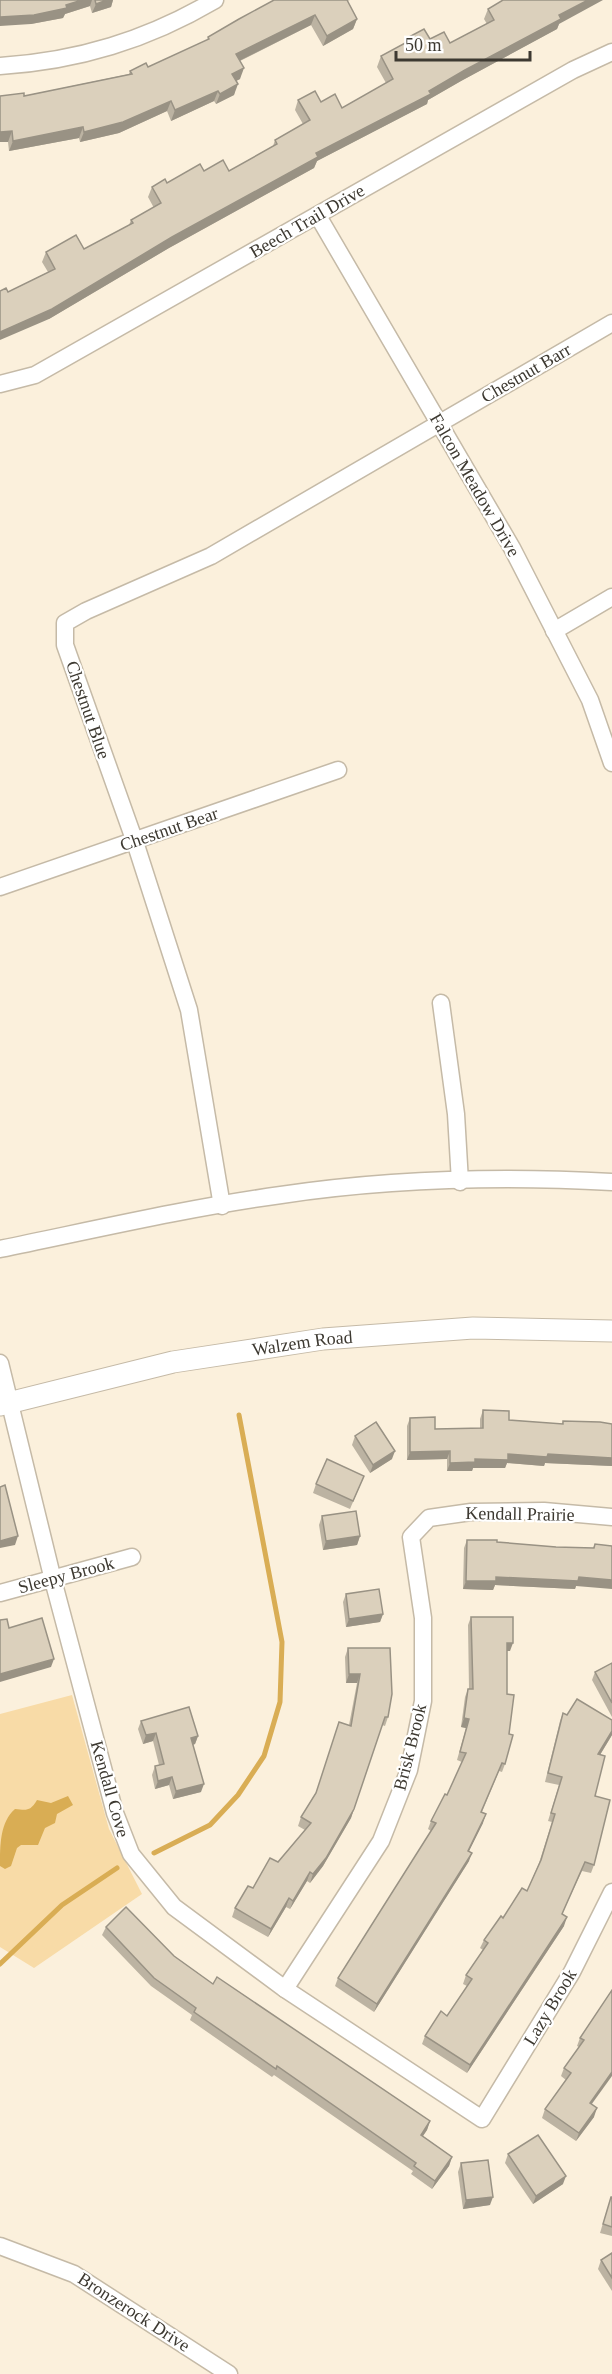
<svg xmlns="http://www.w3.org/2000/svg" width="612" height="2374" font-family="'Times New Roman',serif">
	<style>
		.green { fill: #f8dba7 }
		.water { fill: #d9ad54 }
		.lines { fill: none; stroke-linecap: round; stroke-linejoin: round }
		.stream { stroke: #d9ad54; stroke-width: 5 }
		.minor-casing { stroke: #c5baa7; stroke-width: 19 }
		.tertiary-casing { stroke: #c5baa7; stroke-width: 23 }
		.minor { stroke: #fff; stroke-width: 16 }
		.tertiary { stroke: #fff; stroke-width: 21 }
		.wall { fill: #bcb3a2 }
		.shaded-wall { fill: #999284 }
		.building { fill: #dbd0bc; stroke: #999284; stroke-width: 1.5 }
		.labels { text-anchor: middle; stroke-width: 4.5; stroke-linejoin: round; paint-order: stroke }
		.street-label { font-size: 18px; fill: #3d3931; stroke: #fff }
	</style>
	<rect width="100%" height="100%" fill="#fbf0dc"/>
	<!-- green -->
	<path class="green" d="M72,1695L109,1829L142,1894L34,1968L0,1947V1714Z"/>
	<!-- water -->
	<path class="water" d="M68,1796L73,1805L57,1814L55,1823L45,1828L38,1845H21L17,1848L11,1866L5,1869L0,1866C0,1845 0,1822 15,1809C26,1810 30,1812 37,1800L51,1803Z"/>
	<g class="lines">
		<!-- stream -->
		<g class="stream">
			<path d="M154,1853L210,1825L238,1795L264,1756L280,1702L282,1642L239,1415"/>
			<path d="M0,1964L62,1905L117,1868"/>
		</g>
		<defs>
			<g id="minor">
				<path d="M0,66C78,61 147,40 215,0"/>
				<path d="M318,216L512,548L590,700L612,763"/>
				<path d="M0,384L35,375L573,70L612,52"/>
				<path d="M554,631L612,597"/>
				<path d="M0,887L338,770"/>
				<path d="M441,1003L456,1114L460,1182"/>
				<path d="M222,1206L189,1010L135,842L65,645V623L86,611L211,556L612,323"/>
				<path d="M0,1249C93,1230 187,1208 281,1195C389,1179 503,1176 612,1182"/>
				<path d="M0,1363L53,1580L115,1813L131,1854L174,1907L285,1989L482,2119L572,1972L612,1892"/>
				<path d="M0,1593L132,1557"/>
				<path d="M285,1989L381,1841L409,1770L423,1701V1618L411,1537L429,1518L471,1512L544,1511L612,1517"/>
				<path d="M0,2246L74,2274L229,2374"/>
			</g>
			<g id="tertiary">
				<path id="s1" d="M0,1405L173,1362L323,1339L473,1328L612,1331"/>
			</g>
		</defs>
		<!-- minor casing -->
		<use href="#minor" class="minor-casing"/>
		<!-- tertiary casing -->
		<use href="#tertiary" class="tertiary-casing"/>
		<!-- minor -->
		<use href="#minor" class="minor"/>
		<!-- tertiary -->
		<use href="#tertiary" class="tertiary"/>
	</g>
	<!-- wall -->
	<g class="wall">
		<path d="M0,0H113L111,7L92,13L90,6L65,14L63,18L31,24Z"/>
		<path d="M274,0H350L347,1L357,19L353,29L323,46L311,25L240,61V79L236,81L234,95L216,104L214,101L171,121L167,111L119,133L80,142L79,138L9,151L8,142H0L24,96L129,74L130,71L148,67L207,40L208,37Z"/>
		<path d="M488,9L559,24L557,29L461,81L428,100L427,104L317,161L314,168L169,248L49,319L8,292L48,272L42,262L46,252L84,249L129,225L131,220L154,208L148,197L152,187L204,171H229L273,146L275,140L303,124L295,110L298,100L321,102L342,108L386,83L377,67L381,56L405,43L407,38L430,39L450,43L487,24L484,19Z"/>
		<path d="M483,1410L509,1420L562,1424L563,1421L612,1424V1466L545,1463L544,1466L507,1463L505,1468H473L472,1471H447V1459L407,1460V1426L410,1418L435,1429L480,1428V1419Z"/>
		<path d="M355,1436L392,1459L370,1473L352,1445Z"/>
		<path d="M364,1476L350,1509L313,1493L316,1484Z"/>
		<path d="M322,1516L360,1536L357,1545L323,1550L319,1525Z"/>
		<path d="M467,1540L556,1547L593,1548L595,1544L612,1546L576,1586L575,1589L495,1585L493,1590L463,1589L464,1548Z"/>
		<path d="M346,1594L383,1614L380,1622L346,1627L343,1602Z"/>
		<path d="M471,1617L510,1651H507L505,1764L502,1772L499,1771L482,1812L483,1823L469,1851V1861L374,2012L335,1986L338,1978L431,1831L428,1829L431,1821L447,1795L462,1762L457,1760L466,1728L461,1727L465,1697L468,1689H469L468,1625Z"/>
		<path d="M348,1648L388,1717L385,1726L382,1725L351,1818L323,1866L310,1883L307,1881L290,1909L286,1907L268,1937L232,1917L235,1908L253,1888L278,1862L305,1830L298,1826L301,1817L315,1794L349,1725L357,1683H346L345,1657Z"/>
		<path d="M612,1663V1717L592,1680L595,1672Z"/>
		<path d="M563,1713L612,1735L600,1755L595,1796L594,1865L591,1873L582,1871L562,1914L564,1926L467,2073L422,2044L425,2036L447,2016L467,1986L463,1984L466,1975L483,1950L480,1948L484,1940L527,1891L539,1863L552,1822L548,1821L559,1785L545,1782L560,1721Z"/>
		<path d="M141,1721L198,1736L195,1744L193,1745L201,1792L173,1799L169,1785L155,1789L152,1775L155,1766L159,1765L153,1741L143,1744L138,1729Z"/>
		<path d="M106,1927L174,1956L213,1984L430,2121L427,2130L423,2136L452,2157L449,2166L432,2189L411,2174L413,2171L274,2075L272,2077L190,2020L192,2015L151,1986L102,1935Z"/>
		<path d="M612,1990L591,2105L594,2117L576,2141L542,2118L545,2109L566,2080L561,2076L564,2068L579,2047L577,2046L580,2038Z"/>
		<path d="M508,2154L563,2184L533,2204L505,2163Z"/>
		<path d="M461,2163L490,2205L463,2209L458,2172Z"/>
		<path d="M611,2197H612V2236L600,2233Z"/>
		<path d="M612,2253V2291L598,2269L601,2260Z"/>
	</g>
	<!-- shaded-wall -->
	<g class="shaded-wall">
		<path d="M82,0H92L90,6L65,14L63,18L31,24L0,26V17L66,5Z"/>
		<path d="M107,0H113L111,7L92,13L96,4Z"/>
		<path d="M588,0H603L559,24L557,29L461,81L428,100L427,104L317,161L314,168L169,248L49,319L0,340V332L172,237L316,153L429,91L559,15Z"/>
		<path d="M315,15L311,25L233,64L236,54Z"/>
		<path d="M357,19L353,29L323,46L327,36Z"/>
		<path d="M244,68L240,79L228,85L232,74Z"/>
		<path d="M238,84L234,95L216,104L220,94Z"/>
		<path d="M218,91L214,101L171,121L175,110Z"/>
		<path d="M171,101L167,111L119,133L80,142L84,132Z"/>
		<path d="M83,127L79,138L9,151L13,141Z"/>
		<path d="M12,131L8,142H0V132Z"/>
		<path d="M395,1451L392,1459L370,1473L373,1465Z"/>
		<path d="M450,1451L447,1459L407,1460L410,1452Z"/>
		<path d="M508,1454H548L612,1458V1466L545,1463L544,1466L507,1463L505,1468H473L472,1471H447L450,1463Z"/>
		<path d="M18,1536L15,1545L0,1548V1541Z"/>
		<path d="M360,1536L357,1545L323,1550L326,1541Z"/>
		<path d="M496,1577H579L612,1580V1589L576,1586L575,1589L495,1585L493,1590L463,1589L466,1581Z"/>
		<path d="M383,1614L380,1622L346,1627L349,1619Z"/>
		<path d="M507,1643H513L510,1651H504Z"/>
		<path d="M54,1659L51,1667L0,1682V1674Z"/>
		<path d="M349,1674H360L357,1683H346Z"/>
		<path d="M464,1718L469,1719L466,1728L461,1727Z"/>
		<path d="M612,1731V1735L595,1763L598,1754Z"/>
		<path d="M156,1733L153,1741L143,1744L146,1735Z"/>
		<path d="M198,1736L195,1744L188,1746L191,1738Z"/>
		<path d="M172,1777L169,1785L155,1789L158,1781Z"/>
		<path d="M204,1784L201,1792L173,1799L176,1791Z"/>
		<path d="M354,1809L351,1818L323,1866L310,1883L313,1874Z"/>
		<path d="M486,1814L483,1823L465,1859L468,1851Z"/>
		<path d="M472,1853L469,1861L374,2012L377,2004Z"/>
		<path d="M310,1872L307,1881L290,1909L293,1901Z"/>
		<path d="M289,1898L286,1907L268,1937L271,1929Z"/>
		<path d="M567,1917L564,1926L467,2073L470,2065Z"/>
		<path d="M612,2072V2076L586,2112L590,2103Z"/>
		<path d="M597,2108L594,2117L576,2141L579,2133Z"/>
		<path d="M430,2121L427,2130L418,2143L421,2135Z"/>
		<path d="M452,2157L449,2166L432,2189L435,2181Z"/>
		<path d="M566,2176L563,2184L533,2204L536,2196Z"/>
		<path d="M493,2197L490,2205L463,2209L466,2200Z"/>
	</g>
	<!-- building -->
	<g class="building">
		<path d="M0,0H82L66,5L67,8L34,15L0,17Z"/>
		<path d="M95,0H107L96,4Z"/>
		<path d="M274,0H347L357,19L327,36L315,15L236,54L244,68L232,74L238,84L220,94L218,91L175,110L171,101L123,122L84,132L83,127L13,141L12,131L0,132V96L24,93V96L132,74L130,71L146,63L148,67L209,39L208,37L239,19Z"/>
		<path d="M503,0H588L559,15L561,19L465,70L429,91L431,94L316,153L318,157L172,237L52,309L0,332V291L6,288L8,292L55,269L46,252L76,235L84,249L133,223L131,220L161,203L152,187L165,179L167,183L200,164L204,171L223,160L229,171L277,144L275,140L310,120L298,100L315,91L321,102L335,94L342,108L393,79L381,56L409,41L407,38L424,29L430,39L444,32L450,43L494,20L488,9Z"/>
		<path d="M483,1410L509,1411V1420L563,1424V1421L600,1422L612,1424V1458L548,1454L547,1457L508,1454V1460L475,1459V1462L450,1463V1451L410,1452V1418L435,1417V1429L483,1428Z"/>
		<path d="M376,1422L395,1451L373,1465L355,1436Z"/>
		<path d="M327,1459L364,1476L353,1501L316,1484Z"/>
		<path d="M5,1485L18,1536L0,1541V1487Z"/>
		<path d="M356,1511L360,1536L326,1541L322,1516Z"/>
		<path d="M467,1540H497V1542L556,1547L594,1548L595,1544L612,1546V1580L579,1577L578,1581L496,1577V1581H466Z"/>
		<path d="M379,1589L383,1614L349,1619L346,1594Z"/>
		<path d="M471,1617H513V1643H507V1694L514,1695L509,1734L513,1735L505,1764L502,1763L481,1812L486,1814L468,1851L472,1853L377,2004L338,1978L436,1823L431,1821L445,1794L447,1795L466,1753L460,1752L469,1719L464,1718L468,1689H473Z"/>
		<path d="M42,1618L54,1659L0,1674V1620L7,1619L9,1628Z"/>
		<path d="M348,1648H390L392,1694L388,1717H385L354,1809L326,1858L313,1874L310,1872L293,1901L289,1898L271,1929L235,1908L248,1886L253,1888L270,1858L278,1862L311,1823L301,1817L316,1793L339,1722L351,1726L360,1674H349Z"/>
		<path d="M612,1663V1703L595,1672Z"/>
		<path d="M577,1699L612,1720V1731L598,1754L605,1756L595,1796L610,1800L594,1865L585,1862L562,1914L567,1917L470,2065L425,2036L441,2011L447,2016L472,1979L466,1975L488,1943L484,1940L501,1916L503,1918L522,1888L527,1891L541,1860L555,1814L551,1813L562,1777L548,1773L563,1713L567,1715Z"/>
		<path d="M189,1707L198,1736L191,1738L204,1784L176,1791L172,1777L158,1781L155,1766L164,1764L156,1733L146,1735L141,1721Z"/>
		<path d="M126,1907L174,1956L213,1984L217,1977L430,2121L421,2135L452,2157L435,2181L414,2166L416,2163L277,2066L276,2069L194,2012L196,2008L154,1978L106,1927Z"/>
		<path d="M612,1990V2072L590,2103L597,2108L579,2133L545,2109L571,2073L564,2068L584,2040L580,2038Z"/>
		<path d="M538,2135L566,2176L536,2196L508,2154Z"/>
		<path d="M488,2160L493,2197L466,2200L461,2163Z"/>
		<path d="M611,2197H612V2227L603,2224Z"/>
		<path d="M612,2253V2278L601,2260Z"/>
	</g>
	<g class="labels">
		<!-- street labels -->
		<g class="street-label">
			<text transform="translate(307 221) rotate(-30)" y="6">Beech Trail Drive</text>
			<text transform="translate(526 373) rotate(-30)" y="6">Chestnut Barr</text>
			<text transform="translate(475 485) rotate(60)" y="6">Falcon Meadow Drive</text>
			<text transform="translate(88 710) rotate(71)" y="6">Chestnut Blue</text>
			<text transform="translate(169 829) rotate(-19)" y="6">Chestnut Bear</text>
			<text dy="6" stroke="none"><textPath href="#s1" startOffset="309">Walzem Road</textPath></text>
			<text transform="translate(520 1514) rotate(1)" y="6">Kendall Prairie</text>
			<text transform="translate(66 1575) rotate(-15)" y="6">Sleepy Brook</text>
			<text transform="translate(410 1747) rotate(-76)" y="6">Brisk Brook</text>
			<text transform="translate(110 1789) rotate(74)" y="6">Kendall Cove</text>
			<text transform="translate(550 2007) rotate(-59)" y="6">Lazy Brook</text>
			<text transform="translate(134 2312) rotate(33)" y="6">Bronzerock Drive</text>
		</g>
	</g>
	<!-- scale -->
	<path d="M396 51v9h134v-9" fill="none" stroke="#3d3931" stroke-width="3"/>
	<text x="405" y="51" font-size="18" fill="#3d3931" stroke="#ffffff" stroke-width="4.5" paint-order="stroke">50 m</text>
</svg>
